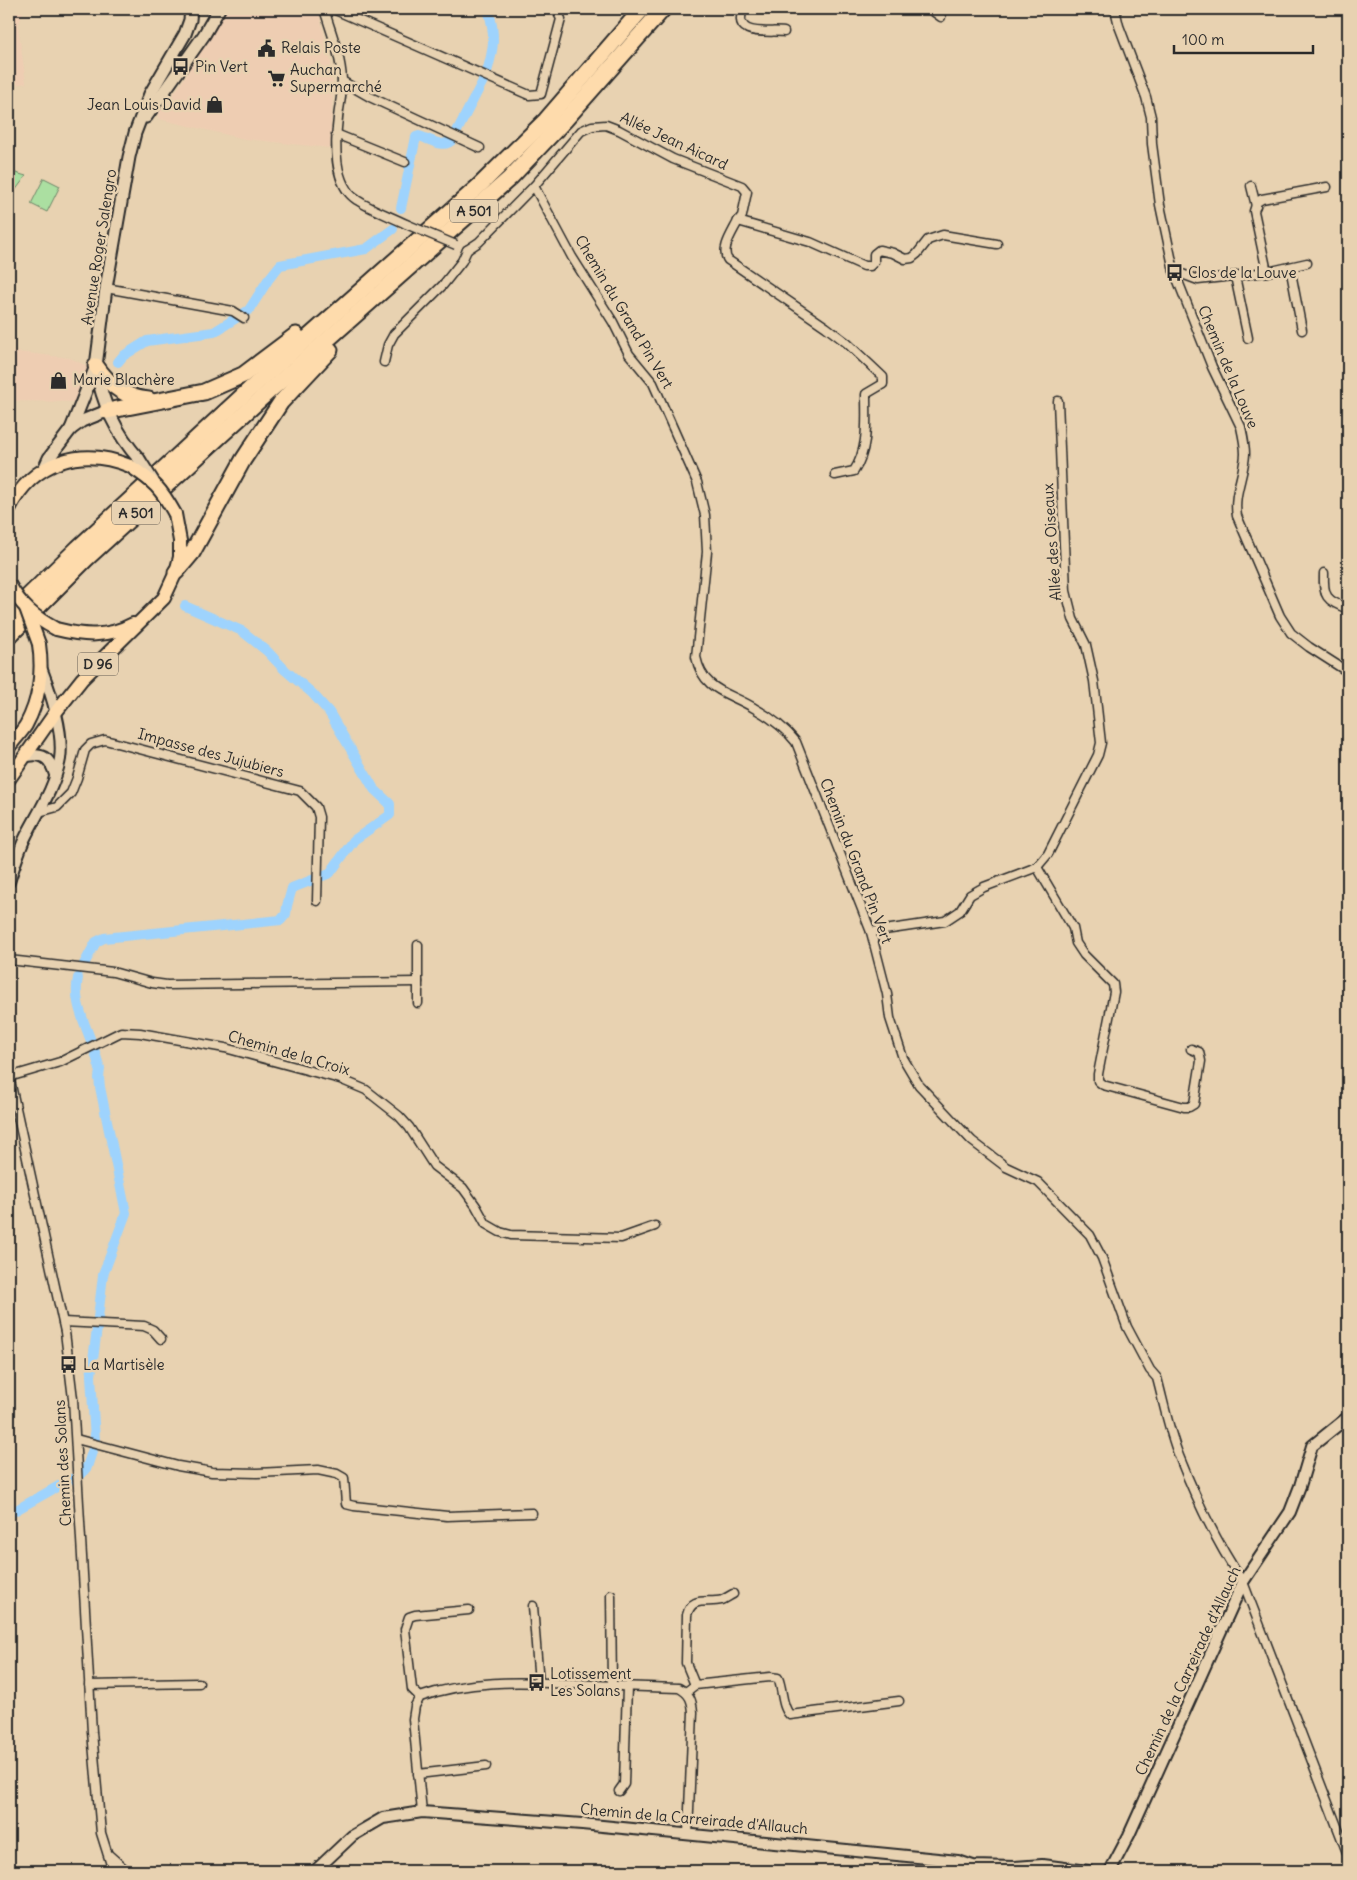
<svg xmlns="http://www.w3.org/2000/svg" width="1357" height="1880" font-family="Delius,sans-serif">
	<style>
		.built { fill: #eecdb2 }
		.park { fill: #abdfa1; stroke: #6b8566 }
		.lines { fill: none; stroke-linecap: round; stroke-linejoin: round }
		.canal { stroke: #9ed3fd; stroke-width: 10 }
		.minor-casing { stroke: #2b2b2b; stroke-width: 11 }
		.tertiary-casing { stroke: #2b2b2b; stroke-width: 14 }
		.secondary-casing { stroke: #2b2b2b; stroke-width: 15 }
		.primary-casing { stroke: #2b2b2b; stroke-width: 16 }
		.motorway-casing { stroke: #2b2b2b; stroke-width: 19 }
		.minor { stroke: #e8d2b1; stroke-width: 8 }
		.tertiary { stroke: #e8d2b1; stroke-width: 10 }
		.secondary { stroke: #e8d2b1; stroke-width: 11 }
		.primary { stroke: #fedbac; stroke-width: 12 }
		.motorway { stroke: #fedbac; stroke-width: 15 }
		.minor-bridge-casing { stroke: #2b2b2b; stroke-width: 11; stroke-linecap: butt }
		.secondary-bridge-casing { stroke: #2b2b2b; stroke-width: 15; stroke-linecap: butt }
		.primary-bridge-casing { stroke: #2b2b2b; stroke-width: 16; stroke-linecap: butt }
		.minor-bridge { stroke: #e8d2b1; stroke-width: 8 }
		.secondary-bridge { stroke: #e8d2b1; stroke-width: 11 }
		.primary-bridge { stroke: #fedbac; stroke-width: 12 }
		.labels { text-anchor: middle; stroke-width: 5; stroke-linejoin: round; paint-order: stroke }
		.shield { fill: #e8d2b1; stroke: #645d53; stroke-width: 1 }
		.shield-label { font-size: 14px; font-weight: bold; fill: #2b2b2b }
		.poi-label { font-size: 15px; fill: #2b2b2b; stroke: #e8d2b1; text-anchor: start }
		.street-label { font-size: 15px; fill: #2b2b2b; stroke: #e8d2b1 }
	</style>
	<rect width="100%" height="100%" fill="#e8d2b1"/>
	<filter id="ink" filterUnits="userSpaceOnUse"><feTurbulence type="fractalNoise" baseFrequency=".02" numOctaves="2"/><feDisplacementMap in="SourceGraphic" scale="10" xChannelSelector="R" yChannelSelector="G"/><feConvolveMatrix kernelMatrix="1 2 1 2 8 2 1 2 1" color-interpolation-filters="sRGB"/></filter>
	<g filter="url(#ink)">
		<!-- built -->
		<g class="built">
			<path d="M9,9H24L18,26L26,83L9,86Z"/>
			<path d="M225,9H318L331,63L333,87L330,148L245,139L159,119L157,114L181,84L195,58L206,46Z"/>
			<path d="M9,351L70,358L87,366L84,383L78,402L9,401Z"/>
		</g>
		<!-- park -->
		<g class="park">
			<path d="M9,171L26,176L9,199Z"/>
			<path d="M44,178L60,186L47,212L31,204Z"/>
		</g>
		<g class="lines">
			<!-- canal -->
			<g class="canal">
				<path d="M486,75C494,49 496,35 488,9"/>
				<path d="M456,133L484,79"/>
				<path d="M401,208L416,137L419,136C430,139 444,150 453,139"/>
				<path d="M118,362L123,356L147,341L214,332L249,310L268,280L280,265L366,249L393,229"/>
				<path d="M84,964L96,942L104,938L281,920L286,914L287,906L292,888L330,873L354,840L390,815V804L374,789L329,712L312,693L285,670L267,651L242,631L185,606"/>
				<path d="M78,978C73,1001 84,1021 91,1041"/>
				<path d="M94,1049L100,1069L99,1078L100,1087L126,1213L103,1275L98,1318"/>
				<path d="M95,1440L91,1376L97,1328"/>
				<path d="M81,1474L87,1467L93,1449"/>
				<path d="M9,1514L71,1479"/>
			</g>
			<defs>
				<g id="minor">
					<path d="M324,9C331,32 341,56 342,80C343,92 339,106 338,118C335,142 333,185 357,200C372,210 390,216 406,224"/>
					<path d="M333,9L529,95L541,94L561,19L559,15"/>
					<path d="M743,9C732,38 768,30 784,32"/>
					<path d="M930,9L941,17"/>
					<path d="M1115,9L1119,26L1146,97L1151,117L1152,144L1160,205L1174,271L1212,367L1241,427C1243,436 1245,445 1245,454C1244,476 1233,494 1237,516L1280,616L1291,633L1309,647L1348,672"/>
					<path d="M342,81L370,97L480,148"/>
					<path d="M336,134L405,162"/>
					<path d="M534,186L572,257L613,322L629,354L653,383L697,482L705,515L707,552L696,657C703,691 728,692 754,708C770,717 785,728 796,742L871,932L887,994L890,1018L903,1058L919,1085L972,1141L1006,1167L1038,1182L1090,1235L1102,1258L1127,1327L1150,1370L1157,1378C1164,1404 1169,1431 1179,1456C1196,1499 1217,1544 1243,1582L1348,1855"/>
					<path d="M1251,186L1256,206"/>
					<path d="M738,221C733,232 720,249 728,260L826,327L847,343L883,377V384L866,394C866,421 869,448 854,471L835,475"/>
					<path d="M467,250L479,242L534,186L581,131L592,126L606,125L619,130L673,159L742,186L747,192L742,216L738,221L810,242L864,266H870L874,262V254L879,250L893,253L905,259L912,258L917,254L928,240L943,235L997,244"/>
					<path d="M1290,267L1302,330"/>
					<path d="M1174,271L1198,280L1267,272L1307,263"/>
					<path d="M1267,272L1254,211L1257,202L1262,199L1327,187"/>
					<path d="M1235,276L1248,338"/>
					<path d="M106,288L233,311L244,318"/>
					<path d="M384,362L388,345L394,334L443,285L462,261L467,250"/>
					<path d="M1324,573C1323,597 1326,600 1348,609"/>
					<path d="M39,812L57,807L71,793L77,778L85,750L91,744L105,740L300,791L316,807L319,817L317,901"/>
					<path d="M1037,867L1073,928L1076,943L1084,955L1113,984L1114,992L1098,1074V1081L1103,1085L1184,1107H1189L1194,1104L1201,1061L1199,1052L1191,1049"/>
					<path d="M871,932L945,921L960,911L970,895L984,887L1037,867L1048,854L1098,755L1101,743L1094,681L1086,645L1073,619L1066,591L1058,401"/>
					<path d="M418,945V1003"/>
					<path d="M9,960L113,972L152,983L167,985L418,982"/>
					<path d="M9,1076L65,1332L73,1399L92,1732L101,1833L113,1871"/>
					<path d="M9,1077L60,1062L121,1032L140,1033L225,1048L340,1079L366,1090L399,1116L409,1127L434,1166L463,1188L476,1206L486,1224L500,1232L511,1235L621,1238L655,1226"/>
					<path d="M63,1322L144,1326L153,1330L161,1339"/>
					<path d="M76,1439L178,1466L212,1472L257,1473L318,1470L337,1474L344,1478L346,1504L354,1506L447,1516L532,1513"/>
					<path d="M611,1595L612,1686"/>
					<path d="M533,1606L539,1683"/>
					<path d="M89,1685L199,1683"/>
					<path d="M695,1685L686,1663L687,1615C692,1595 707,1604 722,1600C725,1599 729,1596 733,1594"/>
					<path d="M686,1692L695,1685L770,1677L778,1678C783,1689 781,1706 790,1715L899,1701"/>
					<path d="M420,1697L412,1689L405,1629L409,1617L415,1615L469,1610"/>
					<path d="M418,1774L486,1766"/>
					<path d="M619,1791L624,1784L627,1686"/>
					<path d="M422,1812L413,1719L415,1706L420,1697C470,1679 523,1682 575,1684C610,1686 644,1687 679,1688C690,1694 692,1700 693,1712L688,1834"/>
					<path d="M108,1854L127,1871"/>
				</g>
				<g id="tertiary">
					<path d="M23,757C42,752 50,757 55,775"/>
					<path d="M9,882C14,867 19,850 26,836C39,811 55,787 60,759C64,733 51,693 42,670"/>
					<path d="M315,1871L352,1836L383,1818L422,1812L582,1824L958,1861L973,1866L1015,1867L1042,1865L1088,1871"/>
					<path d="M1110,1871L1129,1835L1243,1582L1290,1512L1300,1486L1312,1446L1348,1417"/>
				</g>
				<g id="secondary">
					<path d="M146,117L204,35L219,9"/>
					<path d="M96,368C102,403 115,432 139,459"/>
					<path d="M71,429L82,421L107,411"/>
					<path d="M44,469L49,458L71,429L96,366L106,288L129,157L135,133L150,94L185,34L190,20L191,9"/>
				</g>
				<g id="primary">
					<path d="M9,509C33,461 81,446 130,466"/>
					<path d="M56,629C84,636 107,638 133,624"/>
					<path d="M9,747C14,740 21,733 26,725C40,699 43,672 39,644"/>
					<path d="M9,779L55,713L82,679L164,598L176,572L180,557V541L175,514"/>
				</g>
				<g id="motorway">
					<path d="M96,366C109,385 125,398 149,400"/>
					<path d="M107,411L204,392L243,375L296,335"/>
					<path d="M176,572L192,553L243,460L281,402L330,350"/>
					<path d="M9,615L78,548L250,389L479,186L546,120L642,9"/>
					<path d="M9,636L86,559L266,394L510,178L565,120L663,9"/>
				</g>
			</defs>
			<!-- minor casing -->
			<use href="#minor" class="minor-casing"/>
			<!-- tertiary casing -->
			<use href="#tertiary" class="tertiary-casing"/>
			<!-- secondary casing -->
			<use href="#secondary" class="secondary-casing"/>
			<!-- primary casing -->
			<use href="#primary" class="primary-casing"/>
			<!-- motorway casing -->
			<use href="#motorway" class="motorway-casing"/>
			<!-- minor -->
			<use href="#minor" class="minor"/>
			<!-- tertiary -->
			<use href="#tertiary" class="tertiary"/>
			<!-- secondary -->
			<use href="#secondary" class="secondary"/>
			<!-- primary -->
			<use href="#primary" class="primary"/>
			<!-- motorway -->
			<use href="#motorway" class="motorway"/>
			<defs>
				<path id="minor-bridge" d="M406,224L456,245"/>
				<path id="secondary-bridge" d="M139,459L153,481"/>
				<g id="primary-bridge">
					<path d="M130,466C154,482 160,487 175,514"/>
					<path d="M9,584C20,605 35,618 56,629"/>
					<path d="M26,608L39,644"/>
				</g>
			</defs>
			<!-- minor-bridge casing -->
			<use href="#minor-bridge" class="minor-bridge-casing"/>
			<!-- secondary-bridge casing -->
			<use href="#secondary-bridge" class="secondary-bridge-casing"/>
			<!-- primary-bridge casing -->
			<use href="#primary-bridge" class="primary-bridge-casing"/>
			<!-- minor-bridge -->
			<use href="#minor-bridge" class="minor-bridge"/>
			<!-- secondary-bridge -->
			<use href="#secondary-bridge" class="secondary-bridge"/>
			<!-- primary-bridge -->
			<use href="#primary-bridge" class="primary-bridge"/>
		</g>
	</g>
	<!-- icons -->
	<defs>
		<symbol id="civic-bare" viewBox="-9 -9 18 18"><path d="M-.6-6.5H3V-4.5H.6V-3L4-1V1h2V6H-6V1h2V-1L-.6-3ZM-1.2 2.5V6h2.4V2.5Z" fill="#2b2b2b" stroke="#e8d2b1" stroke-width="2.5" paint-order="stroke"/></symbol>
		<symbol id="bus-bare" viewBox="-9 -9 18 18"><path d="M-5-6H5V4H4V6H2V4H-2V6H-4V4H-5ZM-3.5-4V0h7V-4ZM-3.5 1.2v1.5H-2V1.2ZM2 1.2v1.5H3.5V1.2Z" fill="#2b2b2b" stroke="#e8d2b1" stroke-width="2.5" paint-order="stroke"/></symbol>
		<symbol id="supermarket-bare" viewBox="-9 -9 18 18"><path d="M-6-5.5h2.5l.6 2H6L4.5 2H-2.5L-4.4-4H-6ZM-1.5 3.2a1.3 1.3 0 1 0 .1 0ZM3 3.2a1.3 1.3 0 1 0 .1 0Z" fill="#2b2b2b" stroke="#e8d2b1" stroke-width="2.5" paint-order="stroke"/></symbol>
		<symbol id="shop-bare" viewBox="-9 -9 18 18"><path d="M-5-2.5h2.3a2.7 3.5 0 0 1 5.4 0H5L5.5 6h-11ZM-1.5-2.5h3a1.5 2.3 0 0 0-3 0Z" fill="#2b2b2b" stroke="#e8d2b1" stroke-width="2.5" paint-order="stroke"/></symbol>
	</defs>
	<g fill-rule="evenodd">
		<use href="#civic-bare" x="254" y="36" width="25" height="25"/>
		<use href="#bus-bare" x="168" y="54" width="25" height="25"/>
		<use href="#supermarket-bare" x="264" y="66" width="25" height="25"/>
		<use href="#shop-bare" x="202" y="92" width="25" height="25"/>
		<use href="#bus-bare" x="1162" y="260" width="25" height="25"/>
		<use href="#shop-bare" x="46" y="368" width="25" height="25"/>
		<use href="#bus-bare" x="56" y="1352" width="25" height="25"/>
		<use href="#bus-bare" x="524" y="1670" width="25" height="25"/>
	</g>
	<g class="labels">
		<!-- shield labels -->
		<g class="shield">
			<rect x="450" y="199.5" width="48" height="23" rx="4"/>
			<rect x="112" y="501.5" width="48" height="23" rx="4"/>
			<rect x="78" y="652.5" width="40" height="23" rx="4"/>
		</g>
		<g class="shield-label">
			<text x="474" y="216">A 501</text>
			<text x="136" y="518">A 501</text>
			<text x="98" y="669">D 96</text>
		</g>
		<!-- poi labels -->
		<g class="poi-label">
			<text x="281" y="53">Relais Poste</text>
			<text x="195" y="72">Pin Vert</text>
			<text x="290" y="75">Auchan<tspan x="290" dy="17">Supermarché</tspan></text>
			<text x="201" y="110" text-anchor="end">Jean Louis David</text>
			<text x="1188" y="278">Clos de la Louve</text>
			<text x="73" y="385">Marie Blachère</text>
			<text x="83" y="1370">La Martisèle</text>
			<text x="550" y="1679">Lotissement<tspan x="550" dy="17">Les Solans</tspan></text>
		</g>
		<!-- street labels -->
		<g class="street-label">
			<text transform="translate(674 141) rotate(25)" y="5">Allée Jean Aicard</text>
			<text transform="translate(99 247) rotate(-81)" y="5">Avenue Roger Salengro</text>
			<text transform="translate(624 312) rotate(59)" y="5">Chemin du Grand Pin Vert</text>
			<text transform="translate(1228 367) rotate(67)" y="5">Chemin de la Louve</text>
			<text transform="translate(1052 542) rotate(-94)" y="5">Allée des Oiseaux</text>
			<text transform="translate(211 753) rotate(15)" y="5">Impasse des Jujubiers</text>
			<text transform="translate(856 861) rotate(69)" y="5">Chemin du Grand Pin Vert</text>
			<text transform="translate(289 1053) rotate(16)" y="5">Chemin de la Croix</text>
			<text transform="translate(63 1463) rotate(-93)" y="5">Chemin des Solans</text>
			<text transform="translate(1188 1671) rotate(-65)" y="5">Chemin de la Carreirade d'Allauch</text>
			<text transform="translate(694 1819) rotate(5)" y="5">Chemin de la Carreirade d'Allauch</text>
		</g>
	</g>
	<!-- margin -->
	<rect width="1357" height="1880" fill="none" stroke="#e8d2b1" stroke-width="30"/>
	<rect x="15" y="15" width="1327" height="1850" fill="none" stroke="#2b2b2b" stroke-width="2" filter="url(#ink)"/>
	<!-- scale -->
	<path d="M1174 45v8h139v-8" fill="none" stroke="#2b2b2b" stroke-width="2.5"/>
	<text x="1182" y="45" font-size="15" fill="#2b2b2b" stroke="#e8d2b1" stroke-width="4" paint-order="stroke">100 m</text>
</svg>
